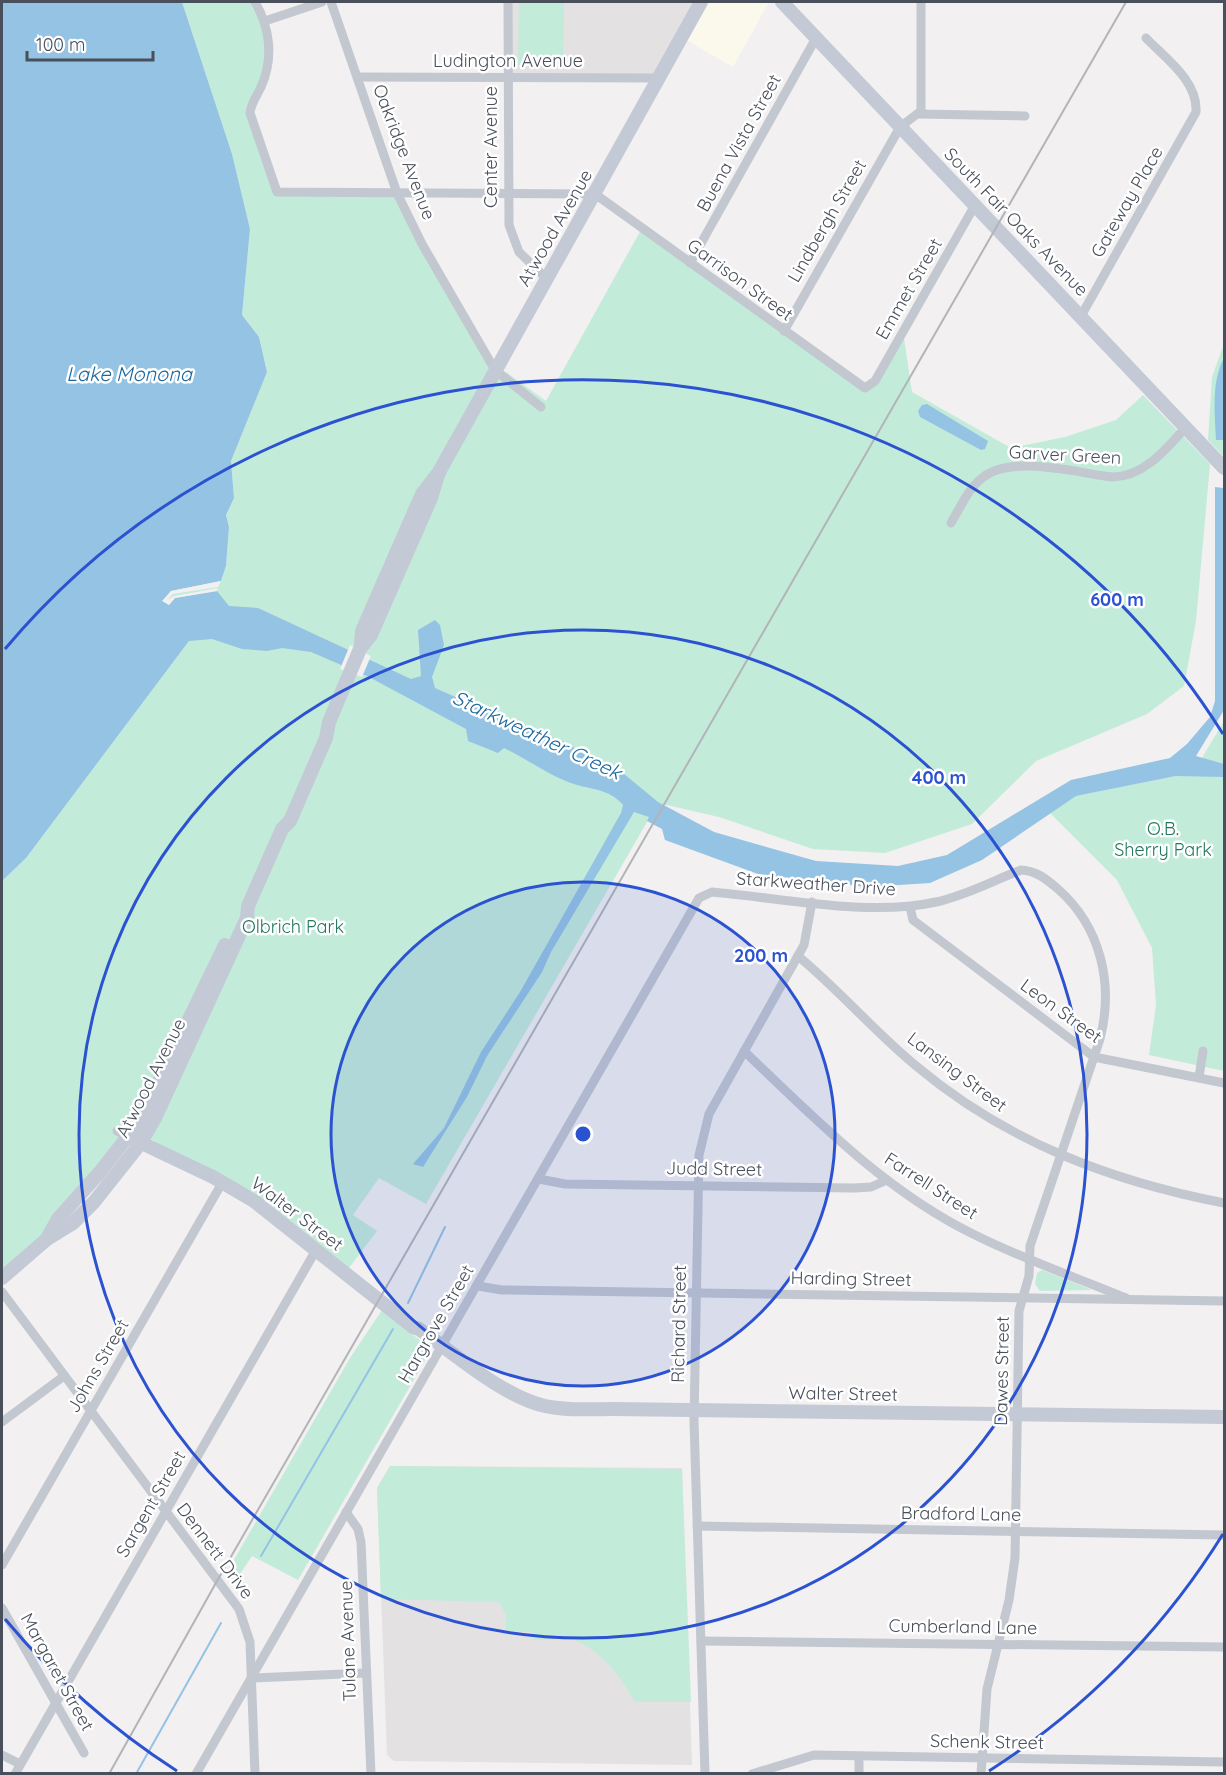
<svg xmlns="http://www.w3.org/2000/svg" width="1226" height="1775" font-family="Quicksand,sans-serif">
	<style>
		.commercial { fill: #faf9eb }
		.education { fill: #e3e1e1 }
		.green { fill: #c3ebda }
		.water { fill: #94c3e3 }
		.pier { fill: #f2f0f0 }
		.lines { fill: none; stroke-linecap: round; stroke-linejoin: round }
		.stream { stroke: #94c3e3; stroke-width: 2 }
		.street { stroke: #c2c7d0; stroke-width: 9 }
		.secondary { stroke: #c4c9d6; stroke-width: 14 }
		.rail { stroke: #b2b4b9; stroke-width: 2 }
		.ring { fill: none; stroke: #2b52d0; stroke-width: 3 }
		.labels { text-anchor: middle; stroke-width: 5; stroke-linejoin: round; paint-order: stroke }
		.street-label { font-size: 18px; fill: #494f5b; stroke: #fff }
		.park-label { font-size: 18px; fill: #21765c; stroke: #fff }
		.water-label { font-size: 20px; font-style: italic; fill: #1b689d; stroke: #fff }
		.centre { fill: #2b52d0; stroke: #fff; stroke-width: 3 }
		.ring-label { font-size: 18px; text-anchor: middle; font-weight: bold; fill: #2b52d0; stroke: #fff; stroke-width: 5; stroke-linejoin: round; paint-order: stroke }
	</style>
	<rect width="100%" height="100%" fill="#f2f0f0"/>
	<!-- commercial -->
	<path class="commercial" d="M701,2H769L733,67L681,37Z"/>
	<!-- education -->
	<g class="education">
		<path d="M508,2H701L658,78H507Z"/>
		<path d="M390,1466L682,1468L692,1765L394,1761L390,1758L387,1754L377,1488Z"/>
	</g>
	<!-- green -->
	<g class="green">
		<path d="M182,2H255L269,56L252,105L277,192L397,193L495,370L506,372L546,401L642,228L868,387L903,332L912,392L1011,448L1065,437L1116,420L1143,395L1210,464L1196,621L1184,686L1147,714L1036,761L972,824L885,853L813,849L719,817L658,803L426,1204L379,1178L353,1215L377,1231L349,1268L253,1192L159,1144L131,1126L100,1172L2,1278V881L26,858L189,641L169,605L162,601L171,591L221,581L226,566L229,527L226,515L234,498L231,461L267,372L259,337L242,315L250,229L232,154Z"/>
		<path d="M519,2H564L563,66H518Z"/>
		<path d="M1224,344V456H1223L1208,440L1212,377Z"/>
		<path d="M1224,721V1071L1149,1055L1156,1005L1152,948L1117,880L1050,813L1076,796L1176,776L1196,768Z"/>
		<path d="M1042,1270L1090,1289L1091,1290L1040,1291L1035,1284L1037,1273Z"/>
		<path d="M382,1310L427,1346L428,1355L298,1580L252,1556L234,1583L227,1572L350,1358Z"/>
		<path d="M390,1466L682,1469L691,1702H635C616,1668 593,1641 554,1634V1640H532V1632L506,1631V1615L499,1602L381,1599L377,1488Z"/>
	</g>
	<!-- water -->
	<g class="water">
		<path d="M2,2H182L232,154L250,229L242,315L259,337L267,372L231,461L234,498L226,515L229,527L226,566L221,581L171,591L163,601L169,605L175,598L217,591L229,606L258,608L411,679L421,676L418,630L435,620L440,625L444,645L432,677L435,688L517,724L565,742L591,759L618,769L658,802L714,832L816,861L898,866L947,855L1071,780L1170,758L1187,744L1210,717L1215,701V487L1223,488L1224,710L1196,756L1224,764V777L1176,776L1076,796L982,860L930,883L867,887L758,874L665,840L662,829L647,821L649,817L634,812L551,952L542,972L487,1056L467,1097L423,1167L413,1164L444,1128L481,1052L520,992L621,813L623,805C609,788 590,790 571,783C548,775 526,758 504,748L498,753L468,741L466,729L369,677L311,652L282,648L267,651L242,649L212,639L189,641L26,858L2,881Z"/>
		<path d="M1224,358V440H1216C1215,413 1211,382 1224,358Z"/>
		<path d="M927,404L988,441L985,449L981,450L920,417L918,411L922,405Z"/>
	</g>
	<!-- pier -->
	<g class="pier">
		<path d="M221,581L218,587L173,594L167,600L174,596L218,588L217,591L175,598L169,605L162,601L171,591Z"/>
		<path d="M350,645L371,656L362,677L340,669Z"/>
	</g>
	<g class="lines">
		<!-- stream -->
		<g class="stream">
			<path d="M408,1303L445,1227"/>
			<path d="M261,1556L393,1329"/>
			<path d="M136,1774L221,1623"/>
		</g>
		<!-- street -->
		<g class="street">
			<path d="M255,2C270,28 274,58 261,87C257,96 251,103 250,113L277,192L595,194L865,388L875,381L975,205"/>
			<path d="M331,2L397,193L422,244L495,370L541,407"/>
			<path d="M508,2L509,225L519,252L546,278"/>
			<path d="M265,21L322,2"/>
			<path d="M358,77L658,78"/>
			<path d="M918,114L1025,116"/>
			<path d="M690,263L816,38"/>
			<path d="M1081,316L1196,112C1198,81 1166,59 1146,38"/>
			<path d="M784,331L900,127L921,111V2"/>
			<path d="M951,523C960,508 968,489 982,478C1011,454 1077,473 1112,477C1144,477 1166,449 1186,427"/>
			<path d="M910,907L913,920L1094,1057L1224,1083"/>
			<path d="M798,956C839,990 874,1031 915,1065C1005,1141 1110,1181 1224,1203"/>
			<path d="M744,1051C814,1118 886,1192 975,1235C1023,1259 1075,1277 1126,1298"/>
			<path d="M1199,1077L1203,1051"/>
			<path d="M117,1131L129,1137"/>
			<path d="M539,1179L565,1184L854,1188L871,1187L887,1180"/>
			<path d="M478,1286L502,1290L1224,1301"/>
			<path d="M2,1292L239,1609L250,1642L255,1774"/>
			<path d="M2,1422L64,1376"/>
			<path d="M346,1512L358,1529L361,1542L371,1774"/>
			<path d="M697,1526L1224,1535"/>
			<path d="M2,1565L222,1183"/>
			<path d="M2,1608L84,1753"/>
			<path d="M701,1641L1224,1647"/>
			<path d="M252,1678L365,1673"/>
			<path d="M2,1755L20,1764"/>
			<path d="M859,1757V1774"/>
			<path d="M15,1774L316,1250"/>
			<path d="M196,1774L699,898L712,892C781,898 869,917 936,902C967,895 992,881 1021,870C1037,871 1046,879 1058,889C1101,927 1114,984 1100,1039L1030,1246L1029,1276L1019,1311L1015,1558L1009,1600L987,1689L981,1774"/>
			<path d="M705,1774L694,1421L699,1155L709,1114L804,945L812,902"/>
			<path d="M752,1774L814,1755L1224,1762"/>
		</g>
		<!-- secondary -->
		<g class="secondary">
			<path d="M782,2L1224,468"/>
			<path d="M361,644L362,631L422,494L439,472L701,2"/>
			<path d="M129,1137L213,1177L254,1201L413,1327L419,1329C455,1354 502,1396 545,1406C567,1411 592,1409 614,1409L1224,1417"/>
			<path d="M48,1237L58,1219L100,1172L140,1121L225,945"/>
			<path d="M2,1278L47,1239L73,1223L94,1202L140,1144L155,1118L247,918L248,906L282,829L290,821L326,738L329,722L360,649L371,635L431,498L439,472"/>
		</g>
		<!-- rail -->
		<path class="rail" d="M109,1774L217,1581L1126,2"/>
	</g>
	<!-- distance rings -->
	<circle cx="583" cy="1134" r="252" fill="#2b52d0" fill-opacity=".12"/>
	<g class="ring">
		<circle cx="583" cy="1134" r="252"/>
		<circle cx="583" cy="1134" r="504"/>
		<path d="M1223 1534A755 755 0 0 1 989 1771M177 1771A755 755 0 0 1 5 1619M5 649A755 755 0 0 1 1223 734"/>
	</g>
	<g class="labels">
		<!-- street labels -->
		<g class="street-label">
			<text x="508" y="67">Ludington Avenue</text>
			<text transform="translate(739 143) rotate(-61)" y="6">Buena Vista Street</text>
			<text transform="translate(491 147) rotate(-90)" y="6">Center Avenue</text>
			<text transform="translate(404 152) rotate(69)" y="6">Oakridge Avenue</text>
			<text transform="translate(1127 202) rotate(-60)" y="6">Gateway Place</text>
			<text transform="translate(827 221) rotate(-60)" y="6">Lindbergh Street</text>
			<text transform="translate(1016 222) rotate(46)" y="6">South Fair Oaks Avenue</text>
			<text transform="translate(555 228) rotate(-60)" y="6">Atwood Avenue</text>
			<text transform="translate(740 280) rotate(36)" y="6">Garrison Street</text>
			<text transform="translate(909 289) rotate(-60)" y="6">Emmet Street</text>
			<text transform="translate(1065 455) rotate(3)" y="6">Garver Green</text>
			<text transform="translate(816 884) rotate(4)" y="6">Starkweather Drive</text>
			<text transform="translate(1061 1011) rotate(36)" y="6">Leon Street</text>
			<text transform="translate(957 1072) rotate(37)" y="6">Lansing Street</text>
			<text transform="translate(151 1078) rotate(-63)" y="6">Atwood Avenue</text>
			<text transform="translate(714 1169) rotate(1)" y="6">Judd Street</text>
			<text transform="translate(931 1186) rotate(33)" y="6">Farrell Street</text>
			<text transform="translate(297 1214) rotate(37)" y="6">Walter Street</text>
			<text transform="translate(851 1279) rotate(1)" y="6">Harding Street</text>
			<text transform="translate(436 1324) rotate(-60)" y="6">Hargrove Street</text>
			<text transform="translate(679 1324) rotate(-89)" y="6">Richard Street</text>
			<text transform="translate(98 1366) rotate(-60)" y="6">Johns Street</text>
			<text transform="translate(1002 1371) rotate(-89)" y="6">Dawes Street</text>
			<text transform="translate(843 1394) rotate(1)" y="6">Walter Street</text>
			<text transform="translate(151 1504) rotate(-60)" y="6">Sargent Street</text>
			<text transform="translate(961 1514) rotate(1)" y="6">Bradford Lane</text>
			<text transform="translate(215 1551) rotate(53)" y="6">Dennett Drive</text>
			<text transform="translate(963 1627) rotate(1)" y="6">Cumberland Lane</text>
			<text transform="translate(348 1641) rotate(-92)" y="6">Tulane Avenue</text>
			<text transform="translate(57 1672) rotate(61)" y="6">Margaret Street</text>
			<text transform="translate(987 1742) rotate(1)" y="6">Schenk Street</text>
		</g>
		<!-- park labels -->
		<g class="park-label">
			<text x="1163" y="835">O.B.<tspan x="1163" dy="21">Sherry Park</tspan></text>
			<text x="293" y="933">Olbrich Park</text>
		</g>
		<!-- water labels -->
		<g class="water-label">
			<text x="129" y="381">Lake Monona</text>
			<text transform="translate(537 735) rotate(25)" y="7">Starkweather Creek</text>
		</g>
	</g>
	<circle cx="583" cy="1134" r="9" class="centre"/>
	<g class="ring-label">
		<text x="1117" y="606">600 m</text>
		<text x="939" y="784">400 m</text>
		<text x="761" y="962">200 m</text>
	</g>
	<!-- border -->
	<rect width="1226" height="1775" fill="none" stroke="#494f5b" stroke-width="6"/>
	<!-- scale -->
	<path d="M27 51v9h126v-9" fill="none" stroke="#494f5b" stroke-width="3"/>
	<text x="36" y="51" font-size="18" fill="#494f5b" stroke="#ffffff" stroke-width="4.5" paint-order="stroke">100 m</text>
</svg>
